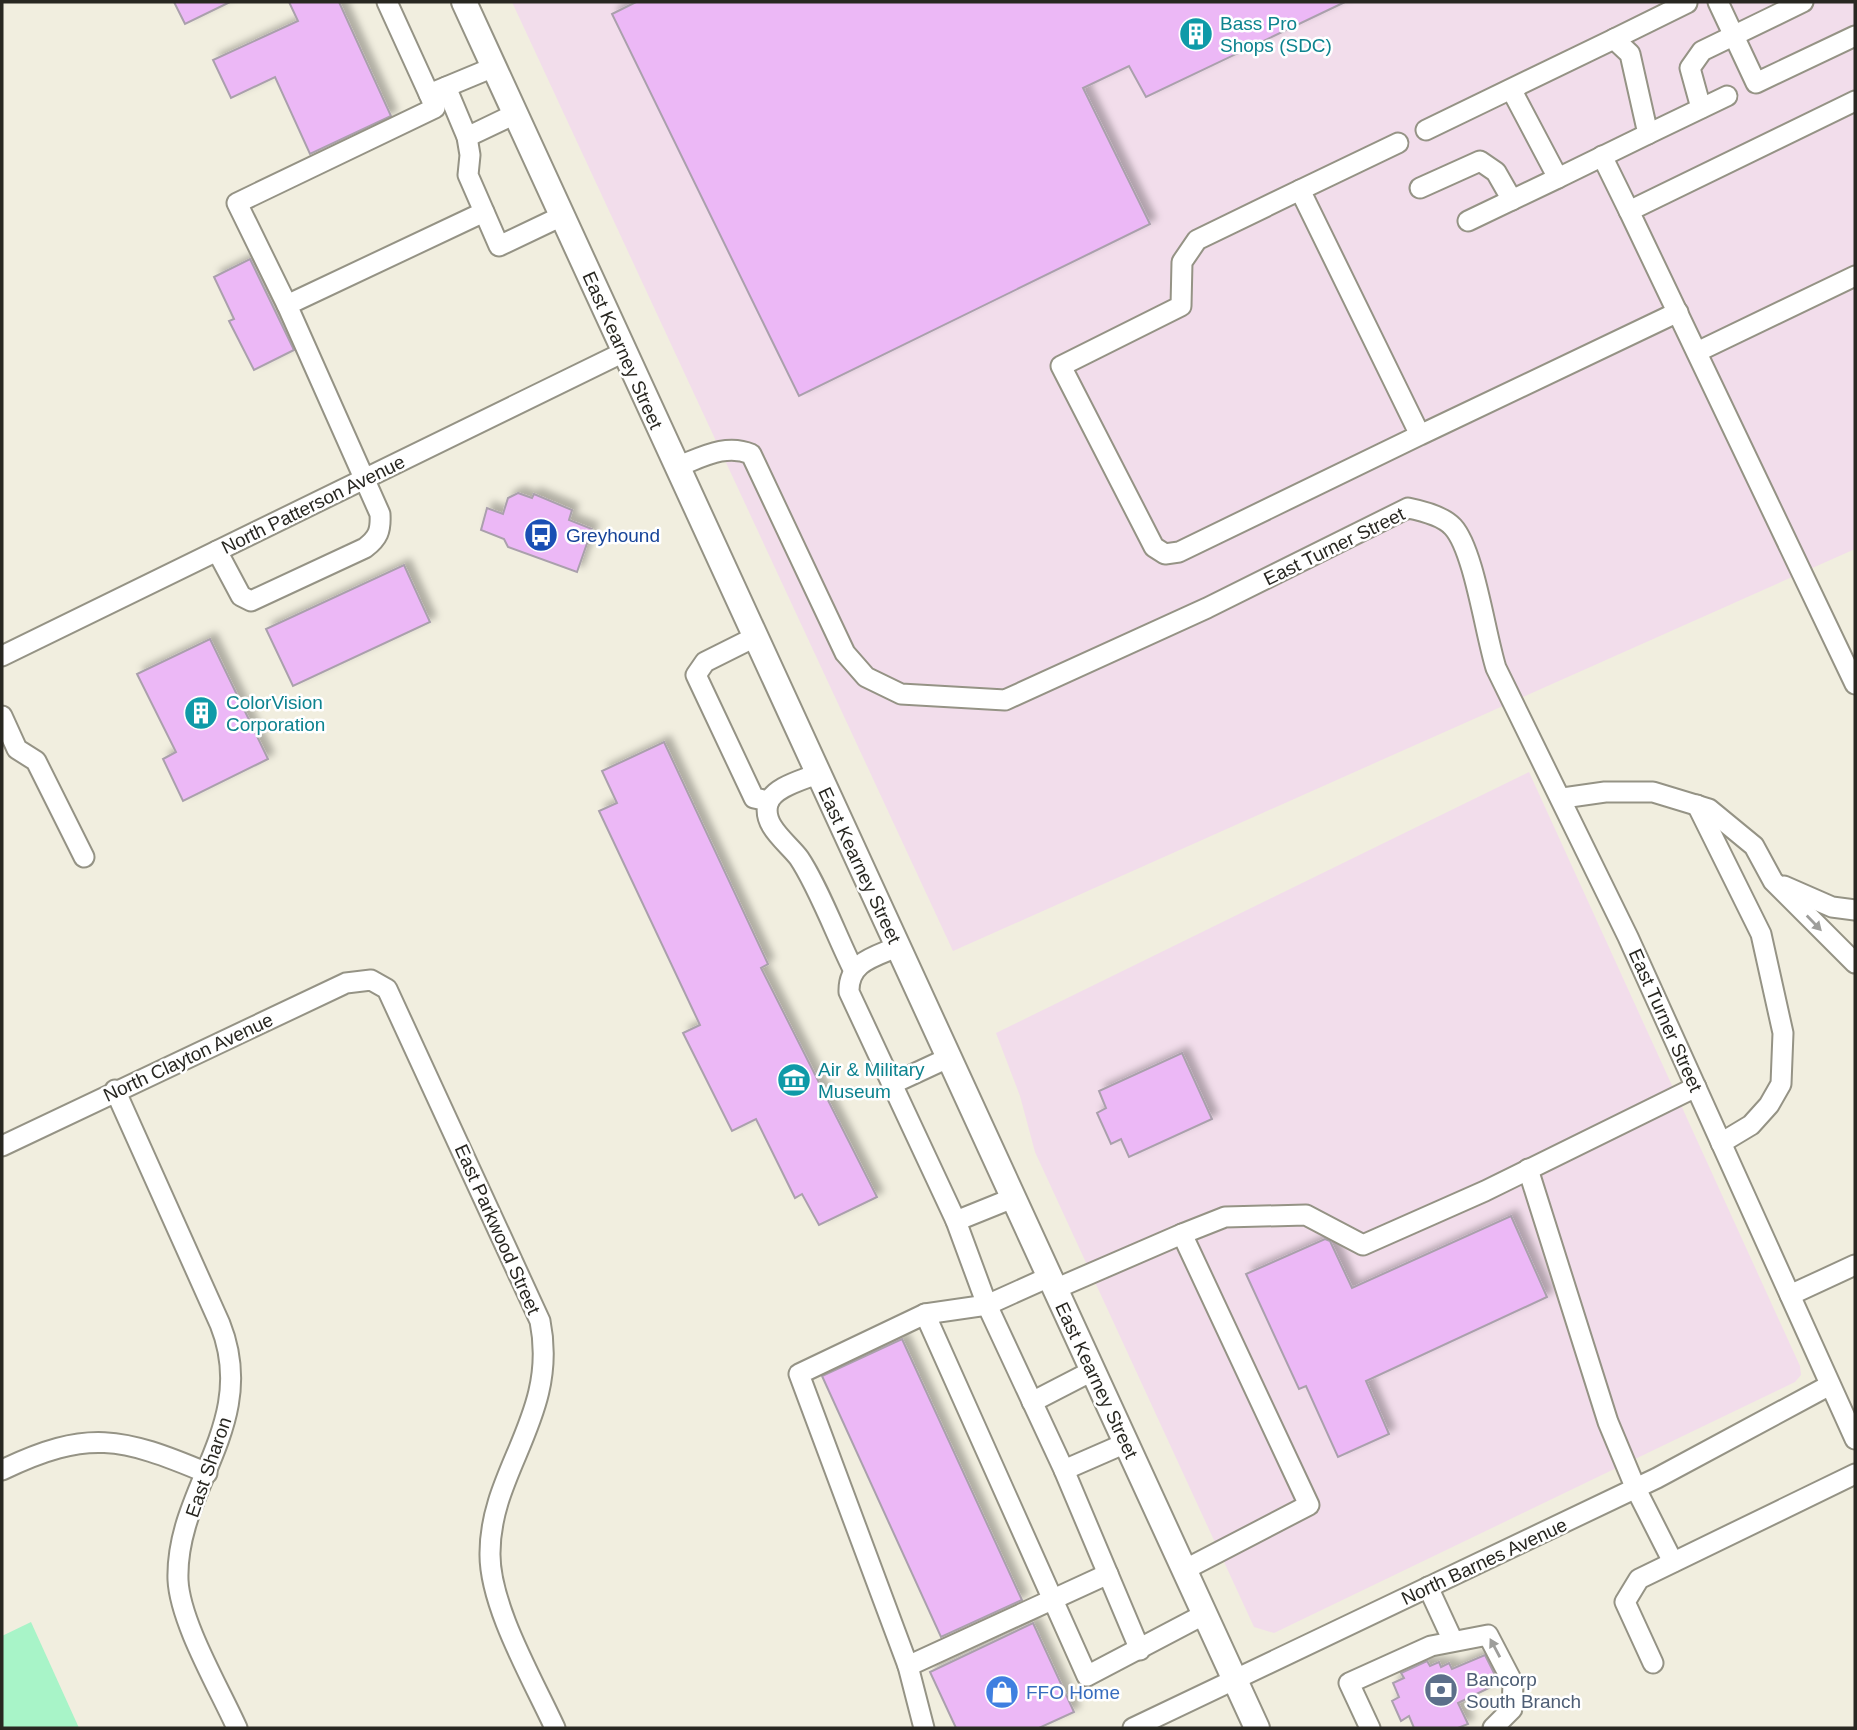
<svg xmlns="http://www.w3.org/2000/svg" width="1857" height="1730" viewBox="0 0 1857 1730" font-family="Arial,sans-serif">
<defs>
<filter id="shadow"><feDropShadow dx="6" dy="-6" stdDeviation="3.5" flood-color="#0004"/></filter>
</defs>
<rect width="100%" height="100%" fill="#f1eedf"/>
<!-- industrial -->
<g fill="#f2ddeb">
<polygon points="512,2 1855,2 1855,549 953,951"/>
<polygon points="1529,772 1800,1366 1801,1375 1795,1382 1274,1633 1254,1627 1035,1152 1020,1096 996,1033"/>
</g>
<!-- green -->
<polygon fill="#a8f4c8" points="31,1622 79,1728 2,1728 2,1636"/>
<!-- building -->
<g fill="#ecb8f6" stroke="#aaa0ac" stroke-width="2" filter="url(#shadow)">
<polygon points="174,2 230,2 185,24"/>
<polygon points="289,2 339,2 391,116 310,154 275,77 231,98 213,60 298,21"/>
<polygon points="636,2 1345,2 1146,97 1129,66 1083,88 1150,224 799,396 612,14"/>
<polygon points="250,259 294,350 254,370 229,321 234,319 214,277"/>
<polygon points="518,493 532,498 534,494 572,510 569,520 592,529 577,572 508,547 504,539 481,530 487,508 503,514 508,498"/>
<polygon points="404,565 430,622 293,686 266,629"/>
<polygon points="210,639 268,759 183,801 163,759 176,752 137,674"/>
<polygon points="664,742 768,964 761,968 877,1197 819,1225 802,1194 795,1198 756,1119 732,1131 683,1033 700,1025 599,811 617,803 602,771"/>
<polygon points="1182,1053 1212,1119 1129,1157 1121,1139 1111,1144 1097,1113 1106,1108 1099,1091"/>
<polygon points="1511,1216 1547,1297 1366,1381 1389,1434 1338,1457 1306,1386 1299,1389 1246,1274 1325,1239 1330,1241 1352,1288"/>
<polygon points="902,1339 1022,1600 941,1637 822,1376"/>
<polygon points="1033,1623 1074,1712 1039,1728 956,1728 930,1672"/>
<polygon points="1485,1655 1499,1683 1458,1703 1468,1724 1458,1728 1414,1728 1409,1716 1401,1721 1392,1701 1399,1697 1393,1683 1404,1678 1401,1673 1427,1661 1430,1666 1439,1662 1441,1667 1449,1663 1452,1669"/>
</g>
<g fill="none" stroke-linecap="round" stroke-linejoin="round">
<!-- minor casing -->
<g stroke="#959385" stroke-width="23">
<g id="minor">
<polyline points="387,2 429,94 494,67"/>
<polyline points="1718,2 1756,83 1855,36"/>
<polyline points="1614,39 1687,3"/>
<polyline points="446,87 467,137 470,155 468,175 499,246 562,216"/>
<polyline points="1855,101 1629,211 1855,684"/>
<polyline points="1701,108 1690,68 1702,51 1803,2"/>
<polyline points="1426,130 1614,39 1630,54 1648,134 1558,178 1511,89"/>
<polyline points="1648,134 1727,96"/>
<polyline points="467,137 515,114"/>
<polyline points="1602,156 1629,211"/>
<polyline points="1420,188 1480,161 1496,172 1512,200"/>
<polyline points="1300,190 1398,143"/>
<polyline points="1468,221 1558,178"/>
<polyline points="287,305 237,203 435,108 429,94"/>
<polyline points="1697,352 1855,276"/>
<polyline points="1420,435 1179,552 1165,554 1154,547 1061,366 1181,306 1182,262 1197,240 1300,190 1420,435 1678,312"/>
<path d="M676 467C701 458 725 443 751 454L845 653 866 677 901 694 1005 700 1207 608 1408 508C1423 511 1443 516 1453 527 1474 550 1485 633 1496 668L1628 937 1855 1439"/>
<path d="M217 551 241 596 251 601 365 548C378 538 381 531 380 514L287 305 484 212"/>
<polyline points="755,637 705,662 696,675 754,798 769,801"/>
<polyline points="2,656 624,352"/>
<polyline points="2,716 17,749 36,761 84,857"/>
<path d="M817 774C803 780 773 787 768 804 762 826 788 843 799 858 818 886 837 937 853 969"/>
<polyline points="1563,798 1605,792 1653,792 1709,809 1754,846 1773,881 1855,963"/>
<polyline points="1697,805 1761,934 1783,1033 1781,1084 1769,1105 1751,1125 1721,1143"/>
<polyline points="1784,886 1832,907 1855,910"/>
<path d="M897 947C874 957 848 962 849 992L956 1221 987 1305 1064 1470 1140 1650"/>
<polyline points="892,1084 948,1058"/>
<path d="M115 1090 220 1324C260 1424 175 1488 178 1580 180 1622 219 1688 237 1728"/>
<path d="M2 1146 346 983 371 980 387 989 540 1321C559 1415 490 1470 490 1553 489 1605 533 1680 555 1728"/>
<polyline points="1528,1169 1608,1422 1636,1489 1673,1562"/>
<polyline points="956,1221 1013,1198"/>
<polyline points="1182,1234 1225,1217 1306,1215 1363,1245 1485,1191 1696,1087"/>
<polyline points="1049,1277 987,1305 925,1314 1087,1676 1205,1614"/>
<polyline points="1055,1289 1182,1234 1309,1505 1184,1570"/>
<polyline points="1790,1295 1855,1265"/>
<polyline points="1032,1402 1092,1371"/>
<path d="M2 1470C88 1429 121 1437 207 1473"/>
<polyline points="1064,1470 1126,1443"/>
<polyline points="1428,1587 1453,1641"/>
<polyline points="1653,1663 1625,1602 1639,1579 1855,1474"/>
<polyline points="908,1666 799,1374 925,1314"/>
<polyline points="924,1728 908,1666 1108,1574"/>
<polyline points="1133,1728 1657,1478 1830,1385"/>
<polyline points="1370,1728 1349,1683 1431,1646 1488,1635 1513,1683 1512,1709 1493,1728"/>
</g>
</g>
<!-- major casing -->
<g stroke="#959385" stroke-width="28">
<polyline id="major" points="464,2 1257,1728"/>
</g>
<!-- minor -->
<use href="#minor" stroke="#fff" stroke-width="19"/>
<!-- major -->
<use href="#major" stroke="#fff" stroke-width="24"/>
</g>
<!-- one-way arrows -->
<defs><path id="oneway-solid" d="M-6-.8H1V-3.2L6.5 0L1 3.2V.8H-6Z" transform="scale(1.75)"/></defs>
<g fill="#9e9e9b">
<use href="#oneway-solid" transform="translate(1814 923) rotate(46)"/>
<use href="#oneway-solid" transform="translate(1495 1648) rotate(-118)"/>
</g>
<!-- icons -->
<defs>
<g id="building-disc" transform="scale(1.75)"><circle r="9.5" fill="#0f9aa8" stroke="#fff"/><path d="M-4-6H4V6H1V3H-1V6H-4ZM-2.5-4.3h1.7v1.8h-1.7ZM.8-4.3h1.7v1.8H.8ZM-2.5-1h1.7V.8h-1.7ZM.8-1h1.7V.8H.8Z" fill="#fff"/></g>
<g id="bus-disc" transform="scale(1.75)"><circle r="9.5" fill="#1a4fb4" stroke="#fff"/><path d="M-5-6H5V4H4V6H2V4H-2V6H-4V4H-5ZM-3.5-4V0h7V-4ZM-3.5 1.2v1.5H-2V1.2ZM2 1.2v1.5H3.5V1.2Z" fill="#fff"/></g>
<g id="museum-disc" transform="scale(1.75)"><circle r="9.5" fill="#0f9aa8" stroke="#fff"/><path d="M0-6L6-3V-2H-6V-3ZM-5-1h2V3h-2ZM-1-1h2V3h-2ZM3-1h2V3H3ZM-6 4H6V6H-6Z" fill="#fff"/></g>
<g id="bank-disc" transform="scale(1.75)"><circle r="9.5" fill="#5c6f8a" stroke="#fff"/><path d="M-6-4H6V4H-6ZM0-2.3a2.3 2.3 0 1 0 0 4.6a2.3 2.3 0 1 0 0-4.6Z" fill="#fff"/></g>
<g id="shop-disc" transform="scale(1.75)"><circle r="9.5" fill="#3f7fe0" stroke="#fff"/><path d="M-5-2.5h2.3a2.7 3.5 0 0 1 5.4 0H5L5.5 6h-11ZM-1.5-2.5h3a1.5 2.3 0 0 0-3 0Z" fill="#fff"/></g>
</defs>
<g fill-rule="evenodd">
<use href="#building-disc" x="1196" y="34"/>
<use href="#bus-disc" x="541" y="535"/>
<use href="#building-disc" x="201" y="713"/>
<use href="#museum-disc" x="794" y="1080"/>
<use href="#bank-disc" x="1441" y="1690"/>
<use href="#shop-disc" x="1002" y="1692"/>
</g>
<g text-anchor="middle" stroke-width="5" stroke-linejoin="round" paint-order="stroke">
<!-- culture labels -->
<g font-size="19" fill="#0d838f" stroke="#fff" text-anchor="start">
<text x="1220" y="30">Bass Pro<tspan x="1220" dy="22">Shops (SDC)</tspan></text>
<text x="226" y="709">ColorVision<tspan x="226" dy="22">Corporation</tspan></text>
<text x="818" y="1076">Air &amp; Military<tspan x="818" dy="22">Museum</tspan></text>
</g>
<!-- street labels -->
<g font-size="19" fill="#282721" stroke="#fff">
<text transform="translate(623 350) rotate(66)" y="7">East Kearney Street</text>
<text transform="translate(313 504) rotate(-26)" y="7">North Patterson Avenue</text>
<text transform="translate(1334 546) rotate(-26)" y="7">East Turner Street</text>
<text transform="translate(860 865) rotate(65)" y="7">East Kearney Street</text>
<text transform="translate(1666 1020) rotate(66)" y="7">East Turner Street</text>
<text transform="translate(188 1057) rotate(-25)" y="7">North Clayton Avenue</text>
<text transform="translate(498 1229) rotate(66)" y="7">East Parkwood Street</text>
<text transform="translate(1097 1380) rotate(65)" y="7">East Kearney Street</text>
<text transform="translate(208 1467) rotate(-71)" y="7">East Sharon</text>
<text transform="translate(1484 1561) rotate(-25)" y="7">North Barnes Avenue</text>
</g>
<!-- transit labels -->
<g font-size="19" fill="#164399" stroke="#fff" text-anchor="start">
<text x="566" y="542">Greyhound</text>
</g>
<!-- service labels -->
<g font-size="19" fill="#4e5e75" stroke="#fff" text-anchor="start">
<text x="1466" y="1686">Bancorp<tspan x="1466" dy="22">South Branch</tspan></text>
</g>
<!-- shop labels -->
<g font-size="19" fill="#366cbe" stroke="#fff" text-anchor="start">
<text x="1026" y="1699">FFO Home</text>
</g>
</g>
<!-- border -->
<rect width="1857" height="1730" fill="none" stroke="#282721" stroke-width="7"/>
</svg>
